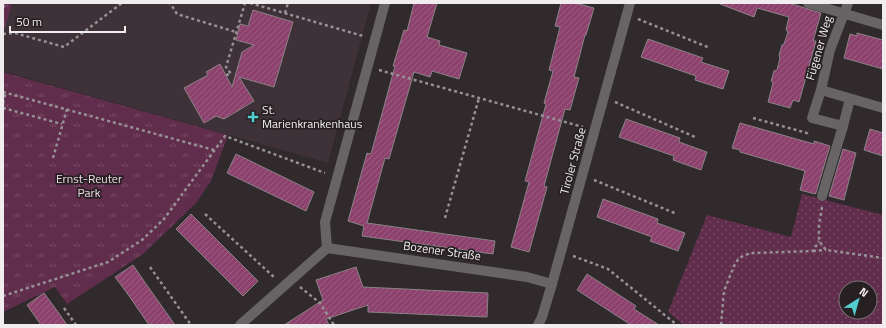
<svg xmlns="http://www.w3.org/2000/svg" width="886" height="328" viewBox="0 0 886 328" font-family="'Titillium Web',sans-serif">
<defs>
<pattern id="grass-dots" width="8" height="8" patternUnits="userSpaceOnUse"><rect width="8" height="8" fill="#612d4c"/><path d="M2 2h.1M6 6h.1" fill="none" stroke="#784c66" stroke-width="1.8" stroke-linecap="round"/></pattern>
<pattern id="park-tufts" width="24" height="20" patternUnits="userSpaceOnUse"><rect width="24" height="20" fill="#612d4c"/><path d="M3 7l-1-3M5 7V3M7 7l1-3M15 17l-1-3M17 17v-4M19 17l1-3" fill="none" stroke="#784c66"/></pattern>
<pattern id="building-hatch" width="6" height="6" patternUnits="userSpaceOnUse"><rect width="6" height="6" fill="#8d426e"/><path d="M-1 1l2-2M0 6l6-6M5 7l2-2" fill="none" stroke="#9e5e83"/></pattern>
</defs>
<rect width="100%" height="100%" fill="#302a2d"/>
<!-- built -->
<polygon fill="#3e3138" points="3,3 371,3 328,163 3,71"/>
<!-- grass -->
<path fill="url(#grass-dots)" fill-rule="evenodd" d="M802 194 883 215V325H684L668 312 707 215 791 237ZM846 288H870V312H846Z"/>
<!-- park -->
<g fill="url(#park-tufts)">
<polygon points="3,3 12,3 5,28 3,28"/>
<polygon points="3,72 228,135 211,181 196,203 143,254 67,304 55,287 3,312"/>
</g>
<!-- building -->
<g fill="url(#building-hatch)" stroke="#8a8286">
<polygon points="414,3 437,3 427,37 440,41 439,45 467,53 459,79 432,71 430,77 414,72 389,159 385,158 367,223 495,241 493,254 362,236 364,226 348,221 367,153 371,154 395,66 393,66 404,30 407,31"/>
<polygon points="561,3 575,3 594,8 586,35 585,35 574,77 579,78 570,110 565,109 544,186 547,187 529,252 511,247 529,182 525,181 546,104 544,103 553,71 549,70 560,27 555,26"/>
<polygon points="720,3 789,3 821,13 813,41 816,41 799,102 793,100 790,108 768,102 773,83 771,81 774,71 777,70 780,58 779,55 782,45 784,44 788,32 786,30 789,17 757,8 754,17 720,4"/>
<polygon points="253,10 293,22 274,87 239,77 254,101 224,119 216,116 204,123 184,88 208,75 206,72 220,64 232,87 242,52 254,45 236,40 240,24 248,26"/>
<polygon points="857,33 883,40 883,69 844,58 850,34 857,36"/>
<polygon points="648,39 703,58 701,62 729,71 723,89 695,80 696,76 641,57"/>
<polygon points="626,119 680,138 679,142 707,152 701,170 673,160 674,156 619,137"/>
<polygon points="740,123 814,144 814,141 830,146 816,193 815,194 800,190 805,171 740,152 740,150 732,148"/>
<polygon points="870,129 883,133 883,156 864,150"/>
<polygon points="843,149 856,153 844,200 829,196"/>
<polygon points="236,154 314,192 306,211 227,173"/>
<polygon points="603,199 658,219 657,223 685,233 678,251 650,241 652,237 597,217"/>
<polygon points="191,214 258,281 243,296 176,229"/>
<polygon points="133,265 144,281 175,325 149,325 127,293 115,277"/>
<polygon points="356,267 363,287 488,293 487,317 368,312 368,305 326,319 329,325 284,325 323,300 316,280"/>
<polygon points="587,274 636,306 634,309 659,325 631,325 577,290"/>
<polygon points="44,293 58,312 67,325 41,325 27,305"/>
</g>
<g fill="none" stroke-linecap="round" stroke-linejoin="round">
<!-- path -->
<g stroke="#969194" stroke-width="2.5" stroke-dasharray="3 3" stroke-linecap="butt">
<polyline points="168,3 170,3 177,14 236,32"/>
<polyline points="250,3 363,36"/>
<polyline points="3,8 5,3"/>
<polyline points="285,13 288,3"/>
<polyline points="638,19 710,48"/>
<polyline points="3,34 15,33 64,47 122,3"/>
<polyline points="379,70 583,127"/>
<polyline points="226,75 231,74 226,67 245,3"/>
<polyline points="3,92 214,150"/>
<polyline points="615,102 695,137"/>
<polyline points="3,103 6,92"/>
<polyline points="3,108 62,124"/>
<polyline points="753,118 807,133 808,129"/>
<polyline points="53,158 67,109"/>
<polyline points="594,180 677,214"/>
<polyline points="822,207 819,225 819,241 826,250 883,258"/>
<polyline points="205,214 275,278"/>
<polyline points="445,218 479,98"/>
<polyline points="813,251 826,250"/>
<polyline points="573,256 608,269 677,325"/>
<polyline points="150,267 191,325"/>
<polyline points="300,287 320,303 334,325"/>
<polyline points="3,296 108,262 142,240 164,219 225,136 325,173"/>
<polyline points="64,308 76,325"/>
<polyline points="721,325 724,291 734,266 739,258 748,254 753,253 813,251 819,241"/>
</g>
<!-- street -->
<g stroke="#676465" stroke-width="10">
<polyline points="808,3 883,25"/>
<polyline points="848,3 830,50 821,90 883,108"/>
<polyline points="821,90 812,118 843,126 850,99"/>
<polyline points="822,196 843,126"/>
<polyline points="327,248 325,222 385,3"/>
<polyline points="327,248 527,277 552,284"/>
<polyline points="240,325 327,248"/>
<polyline points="538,325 542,317 552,284 630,3"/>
</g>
</g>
<!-- markers -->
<path fill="#52cdcd" stroke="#262023" stroke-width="1.5" d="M251 111h4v4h4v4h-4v4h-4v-4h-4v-4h4z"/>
<g text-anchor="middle" stroke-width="3.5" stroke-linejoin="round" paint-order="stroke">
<!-- street labels -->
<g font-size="12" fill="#f1edef" stroke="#262023">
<text transform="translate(819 48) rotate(-74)" y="4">Fügener Weg</text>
<text transform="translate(573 161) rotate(-75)" y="4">Tiroler Straße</text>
<text transform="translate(442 251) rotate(8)" y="4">Bozener Straße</text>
</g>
<!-- poi labels -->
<g font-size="12" fill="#f1edef" stroke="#262023" text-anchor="start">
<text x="262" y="114">St.<tspan x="262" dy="14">Marienkrankenhaus</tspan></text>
</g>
<!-- park labels -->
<g font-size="12" fill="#f1dae6" stroke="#262023">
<text x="89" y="183">Ernst-Reuter<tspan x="89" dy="14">Park</tspan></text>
</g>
</g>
<!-- border -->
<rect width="886" height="328" fill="none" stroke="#f1edef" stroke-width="8"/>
<!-- north arrow -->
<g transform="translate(858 300) rotate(37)"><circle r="19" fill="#262023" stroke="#777275"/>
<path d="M0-3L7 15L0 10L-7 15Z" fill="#52cdcd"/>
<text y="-6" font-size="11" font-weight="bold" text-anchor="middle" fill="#f1edef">N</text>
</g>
<!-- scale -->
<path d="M10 26v6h115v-6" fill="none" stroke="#f1edef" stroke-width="2"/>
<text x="16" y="26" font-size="12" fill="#f1edef" stroke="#262023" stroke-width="3" paint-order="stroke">50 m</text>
</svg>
